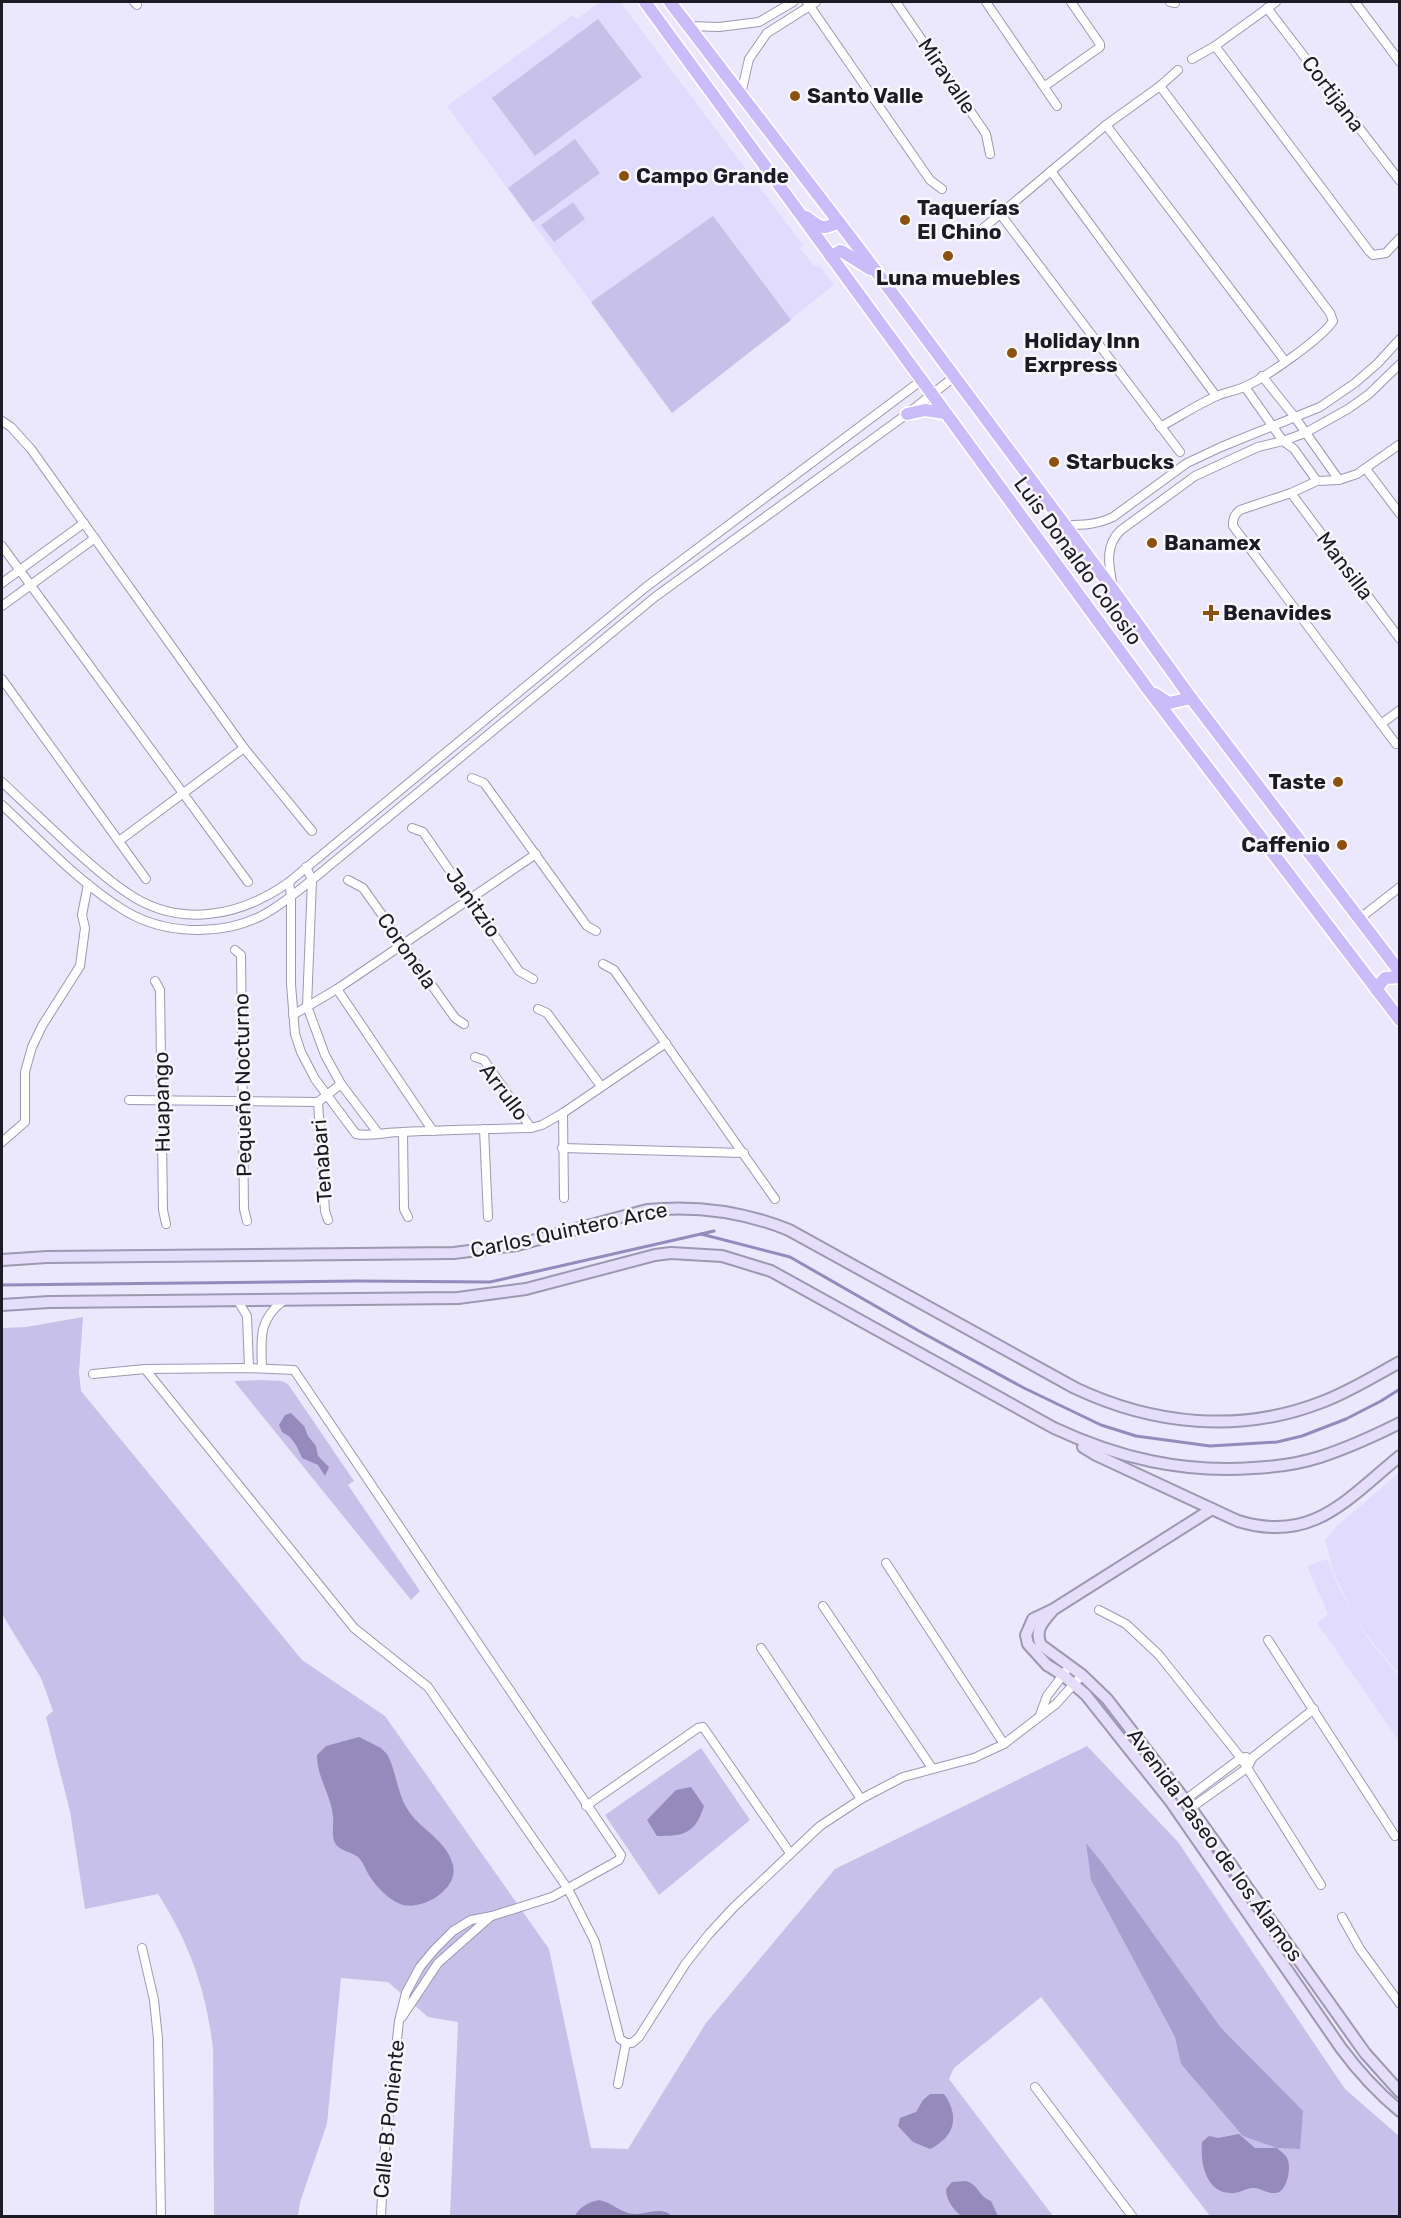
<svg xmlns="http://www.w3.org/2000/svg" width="1401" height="2218" viewBox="0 0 1401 2218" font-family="Rubik,sans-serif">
<rect width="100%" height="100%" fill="#ebe8fe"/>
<!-- built -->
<g fill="#e1dbff">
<polygon points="600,2 620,2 803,245 800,248 814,266 819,265 834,285 672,413 447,106 573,15 577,19"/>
<polygon points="1399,1473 1399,1674 1369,1638 1352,1611 1333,1571 1325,1540 1337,1526"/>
<polygon points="1327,1559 1340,1590 1368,1639 1399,1676 1399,1741 1317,1623 1328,1614 1307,1566"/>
</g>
<!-- green -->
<g fill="#c7c0e9">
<polygon points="598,19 642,77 535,156 492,98"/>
<polygon points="575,139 600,173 533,222 508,188"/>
<polygon points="573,202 585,219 554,242 541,225"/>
<polygon points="713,216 791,320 672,413 591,302"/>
<path d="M83 1317 79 1372 81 1391 302 1660 385 1716 549 1949 591 2148 628 2149 706 2023 835 1869 1087 1746 1178 1842 1345 2089 1399 2136V2216H1210L1041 1997 954 2068 949 2079 1053 2216H450L458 2022 428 2017 388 1982 341 1978 327 2124 300 2202 298 2216H214L213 2049C207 1992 189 1942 158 1894L85 1909 70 1811 46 1717 53 1711 41 1678 2 1614V1328L26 1327Z"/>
<polygon points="260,1380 282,1381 288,1384 354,1481 348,1485 420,1591 411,1600 234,1381"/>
<polygon points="701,1748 750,1820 659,1895 605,1815"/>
</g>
<!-- forest -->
<polygon fill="#a89fd1" points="1086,1843 1103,1864 1221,2028 1303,2111 1300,2149 1277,2148 1243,2136 1181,2064 1175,2037 1091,1880"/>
<!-- water -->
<g fill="#948bbc">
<polygon points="291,1413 304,1426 308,1436 316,1446 318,1456 329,1467 325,1476 318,1465 302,1458 296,1445 290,1437 282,1432 279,1425 285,1415"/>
<path d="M359 1737 381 1748 387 1754C397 1772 397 1796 410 1813 423 1831 447 1841 453 1865 459 1890 421 1912 400 1904 388 1899 377 1887 370 1877 366 1870 363 1862 358 1857 350 1851 341 1852 335 1843 331 1835 334 1825 333 1816 331 1795 317 1778 317 1755L326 1746Z"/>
<path d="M691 1787 704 1806C695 1834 684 1836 657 1836L647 1820 676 1790Z"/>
<path d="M930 2094H944C960 2116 955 2137 930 2149L913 2142 898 2126 900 2118 916 2112 923 2100Z"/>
<path d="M1239 2134 1255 2148H1277C1280 2151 1285 2154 1287 2158 1292 2167 1287 2193 1275 2193 1267 2194 1260 2187 1252 2188 1244 2189 1238 2194 1230 2193 1205 2192 1200 2161 1202 2142L1209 2136 1218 2138Z"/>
<path d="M966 2181C978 2184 978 2196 991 2201L998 2216H961C953 2209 946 2200 946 2189L952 2182Z"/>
<path d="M599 2200C612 2202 621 2214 635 2214 648 2214 661 2206 672 2216H575C579 2207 589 2202 599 2200Z"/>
</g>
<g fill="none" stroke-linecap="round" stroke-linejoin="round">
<!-- stream -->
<g stroke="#948bbc" stroke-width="3">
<polyline points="701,1234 790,1257 919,1331 1024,1388 1101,1425 1136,1436 1210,1446 1277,1442 1302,1436 1346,1419 1381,1401 1400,1389"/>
<polyline points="2,1285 357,1281 490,1282 714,1231"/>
</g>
<!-- street casing -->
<g stroke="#9c98b2" stroke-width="10">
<g id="street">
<polyline points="134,2 137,5"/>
<polyline points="807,2 930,180 942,189"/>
<polyline points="896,2 986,134 990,154"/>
<polyline points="986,2 1057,106"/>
<polyline points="1170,2 1175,3"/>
<polyline points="1276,2 1215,46 1369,251 1373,255 1386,253 1400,238"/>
<polyline points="1355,2 1400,62"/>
<polyline points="1267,8 1400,181"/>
<polyline points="688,26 719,27 759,22 793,2"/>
<polyline points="1192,59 1215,46"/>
<polyline points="1045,86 1100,47 1100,44 1071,2"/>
<path d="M1160 86 1330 313 1333 321C1321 339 1265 378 1244 387 1235 391 1226 392 1217 396 1198 404 1179 417 1160 427"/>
<polyline points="741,94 749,59 767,33 816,2"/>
<polyline points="1106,125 1285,361"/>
<polyline points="1051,171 1216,396"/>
<polyline points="1001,215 1180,452"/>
<polyline points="981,230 1106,125 1160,86 1178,70"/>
<polyline points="1262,376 1294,416 1339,480"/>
<polyline points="1245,387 1283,441 1294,449 1317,481"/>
<polyline points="2,421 11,427 31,449 244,748 312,831"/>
<polyline points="1366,469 1400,514"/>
<polyline points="1291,493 1400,639"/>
<path d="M1064 525C1083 525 1096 525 1113 517L1187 463 1221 447 1320 407 1355 383 1378 363 1400 339"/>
<polyline points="2,546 248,882"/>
<polyline points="2,583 84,523"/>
<path d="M1113 587C1109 566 1104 546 1121 530L1195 476 1258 447 1283 441 1305 433 1348 409 1369 394 1400 364"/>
<polyline points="2,606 95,538"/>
<polyline points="2,679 146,879"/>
<polyline points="1381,724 1400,710"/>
<path d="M1396 744 1233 526C1233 518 1234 515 1240 510L1291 493 1317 481 1339 480 1357 474 1400 444"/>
<polyline points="472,778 484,783 587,926 596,931"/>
<path d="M2 782C24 803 47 824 69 845 87 861 105 878 126 892 178 929 240 917 289 882L646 587 922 380"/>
<path d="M2 805C39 839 82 886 127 912 165 934 219 936 259 917 278 908 295 893 312 880L655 597 907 414 954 377"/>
<polyline points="412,828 423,832 519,971 533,979"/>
<polyline points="119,841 244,748"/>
<polyline points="306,867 312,880 307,1006 325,1055 341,1084 378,1133"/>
<polyline points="348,880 363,888 455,1018 464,1024"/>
<path d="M289 882 291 896V984L295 1034 301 1052 315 1079 356 1134C371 1137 386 1132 402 1132 445 1130 488 1129 531 1128L542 1125 563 1113 666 1043"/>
<polyline points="1359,919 1400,887"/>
<polyline points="235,950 241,955 244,1209 247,1221"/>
<polyline points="603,964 614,970 775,1199"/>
<polyline points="155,981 160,990 163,1210 166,1224"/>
<polyline points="337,989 433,1131"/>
<polyline points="538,1009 547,1013 601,1086"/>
<polyline points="293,1015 337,989 536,854"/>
<polyline points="475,1057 484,1060 531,1128"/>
<polyline points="129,1100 318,1102 341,1084"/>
<polyline points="318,1102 325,1211 328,1220"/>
<polyline points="563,1113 564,1198"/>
<polyline points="484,1129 488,1217"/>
<polyline points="403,1132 404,1209 408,1217"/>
<polyline points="2,1142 25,1122 25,1072 32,1047 42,1026 80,966 85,928 82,915 88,884"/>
<polyline points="562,1148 744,1153"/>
<polyline points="238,1301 247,1316 249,1368"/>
<path d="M262 1368C261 1338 258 1320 284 1300"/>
<polyline points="145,1369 354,1628 428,1687 568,1889 595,1942 620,2039 626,2043"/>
<polyline points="93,1374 145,1369 249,1368 294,1370 621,1855 619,1860 552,1897 492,1916 471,1920 453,1931 434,1950 420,1967 406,1993 399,2021 384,2157 381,2216"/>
<polyline points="886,1563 1004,1744"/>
<polyline points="823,1606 932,1768"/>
<polyline points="1099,1610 1126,1624 1159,1655 1241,1758 1321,1885"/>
<polyline points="1268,1640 1395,1836"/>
<polyline points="761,1648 861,1799"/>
<polyline points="1040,1715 1047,1696 1066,1671"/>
<polyline points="1185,1800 1241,1758 1246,1757"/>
<polyline points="586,1806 698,1728 703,1727 790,1853"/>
<polyline points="1191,1808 1247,1768 1253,1757 1314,1709"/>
<polyline points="1342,1917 1360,1949 1400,2004"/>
<polyline points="142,1948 154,2000 158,2039 161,2216"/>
<polyline points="402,2017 438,1963 490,1917"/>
<polyline points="626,2043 632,2043 639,2037 686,1963 709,1934 733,1908 820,1826 861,1799 903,1777 974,1758 1004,1744 1056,1704 1082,1675"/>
<polyline points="618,2084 626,2043"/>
<polyline points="1035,2087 1132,2216"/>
</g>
</g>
<!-- secondary casing -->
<g stroke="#9c98b2" stroke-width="14">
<g id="secondary">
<path d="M2 1260 47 1257 454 1253 517 1245 647 1210C697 1205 742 1211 789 1230L1075 1388C1153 1425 1240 1434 1322 1402 1349 1392 1374 1376 1400 1362"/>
<path d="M2 1305 49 1302 458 1298 526 1289 655 1255 671 1253 722 1256 771 1271 1054 1428C1118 1458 1182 1473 1253 1468 1276 1467 1298 1464 1320 1457 1348 1448 1374 1436 1400 1423"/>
<path d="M1083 1447 1096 1455 1238 1521C1313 1544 1347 1499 1400 1456"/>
<path d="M1212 1509 1054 1609 1033 1619 1026 1635 1028 1644 1047 1665 1063 1675 1086 1695 1171 1802 1341 2048C1358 2071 1377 2092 1400 2111"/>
<path d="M1052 1611C1043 1622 1034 1630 1041 1645L1082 1675 1107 1699 1185 1800 1365 2053 1400 2092"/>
</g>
</g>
<!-- primary casing -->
<g stroke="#fff" stroke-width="15">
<g id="primary">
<polyline points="645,2 1147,688 1400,1020"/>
<polyline points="670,2 864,255 1114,591 1191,698 1400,972"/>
<path d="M806 217C820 227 822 231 838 222"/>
<polyline points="831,257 840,251 843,252 870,269"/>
<polyline points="907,414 925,410 945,413"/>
<polyline points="1155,694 1169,703 1191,698"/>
<polyline points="1376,989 1385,978 1400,977"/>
</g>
</g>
<!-- street -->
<use href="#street" stroke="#fff" stroke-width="8"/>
<!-- secondary -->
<use href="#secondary" stroke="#e4defb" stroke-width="10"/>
<!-- primary -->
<use href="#primary" stroke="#cabcf8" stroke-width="12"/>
</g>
<!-- markers -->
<g fill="#8c500f" stroke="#f8f7fd" stroke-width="2">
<circle cx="795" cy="96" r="6"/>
<circle cx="624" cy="176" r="6"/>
<circle cx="905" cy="220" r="6"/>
<circle cx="948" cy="256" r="6"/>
<circle cx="1012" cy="353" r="6"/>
<circle cx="1054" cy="462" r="6"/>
<circle cx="1152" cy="543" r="6"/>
<path d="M1208 604h6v6h6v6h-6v6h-6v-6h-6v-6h6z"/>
<circle cx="1338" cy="782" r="6"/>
<circle cx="1342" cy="845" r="6"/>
</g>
<g text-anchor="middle" stroke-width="5" stroke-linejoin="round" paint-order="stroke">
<!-- street labels -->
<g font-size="21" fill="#1c1a24" stroke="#f8f7fd">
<text transform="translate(947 76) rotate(56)" y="7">Miravalle</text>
<text transform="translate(1333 94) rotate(53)" y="7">Cortijana</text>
<text transform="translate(1078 561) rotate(54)" y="7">Luis Donaldo Colosio</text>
<text transform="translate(1345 566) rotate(53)" y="7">Mansilla</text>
<text transform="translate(473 903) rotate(55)" y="7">Janitzio</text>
<text transform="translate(407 951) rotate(55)" y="7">Coronela</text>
<text transform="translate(243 1085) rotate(-91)" y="7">Pequeño Nocturno</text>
<text transform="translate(504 1092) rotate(53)" y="7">Arrullo</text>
<text transform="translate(162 1102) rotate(-91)" y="7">Huapango</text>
<text transform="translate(322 1161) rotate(-94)" y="7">Tenabari</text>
<text transform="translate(569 1230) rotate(-12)" y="7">Carlos Quintero Arce</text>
<text transform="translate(1215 1845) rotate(54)" y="7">Avenida Paseo de los Álamos</text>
<text transform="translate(389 2119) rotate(-84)" y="7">Calle B Poniente</text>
</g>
<!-- poi labels -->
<g font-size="21" font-weight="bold" fill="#1c1a24" stroke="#f8f7fd" text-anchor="start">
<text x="807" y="103">Santo Valle</text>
<text x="636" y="183">Campo Grande</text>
<text x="917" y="215">Taquerías<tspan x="917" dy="24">El Chino</tspan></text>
<text x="948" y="285" text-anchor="middle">Luna muebles</text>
<text x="1024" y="348">Holiday Inn<tspan x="1024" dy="24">Exrpress</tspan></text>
<text x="1066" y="469">Starbucks</text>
<text x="1164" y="550">Banamex</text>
<text x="1223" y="620">Benavides</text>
<text x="1326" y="789" text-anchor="end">Taste</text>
<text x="1330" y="852" text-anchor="end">Caffenio</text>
</g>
</g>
<!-- border -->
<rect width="1401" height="2218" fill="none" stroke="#1c1a24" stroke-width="6"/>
</svg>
